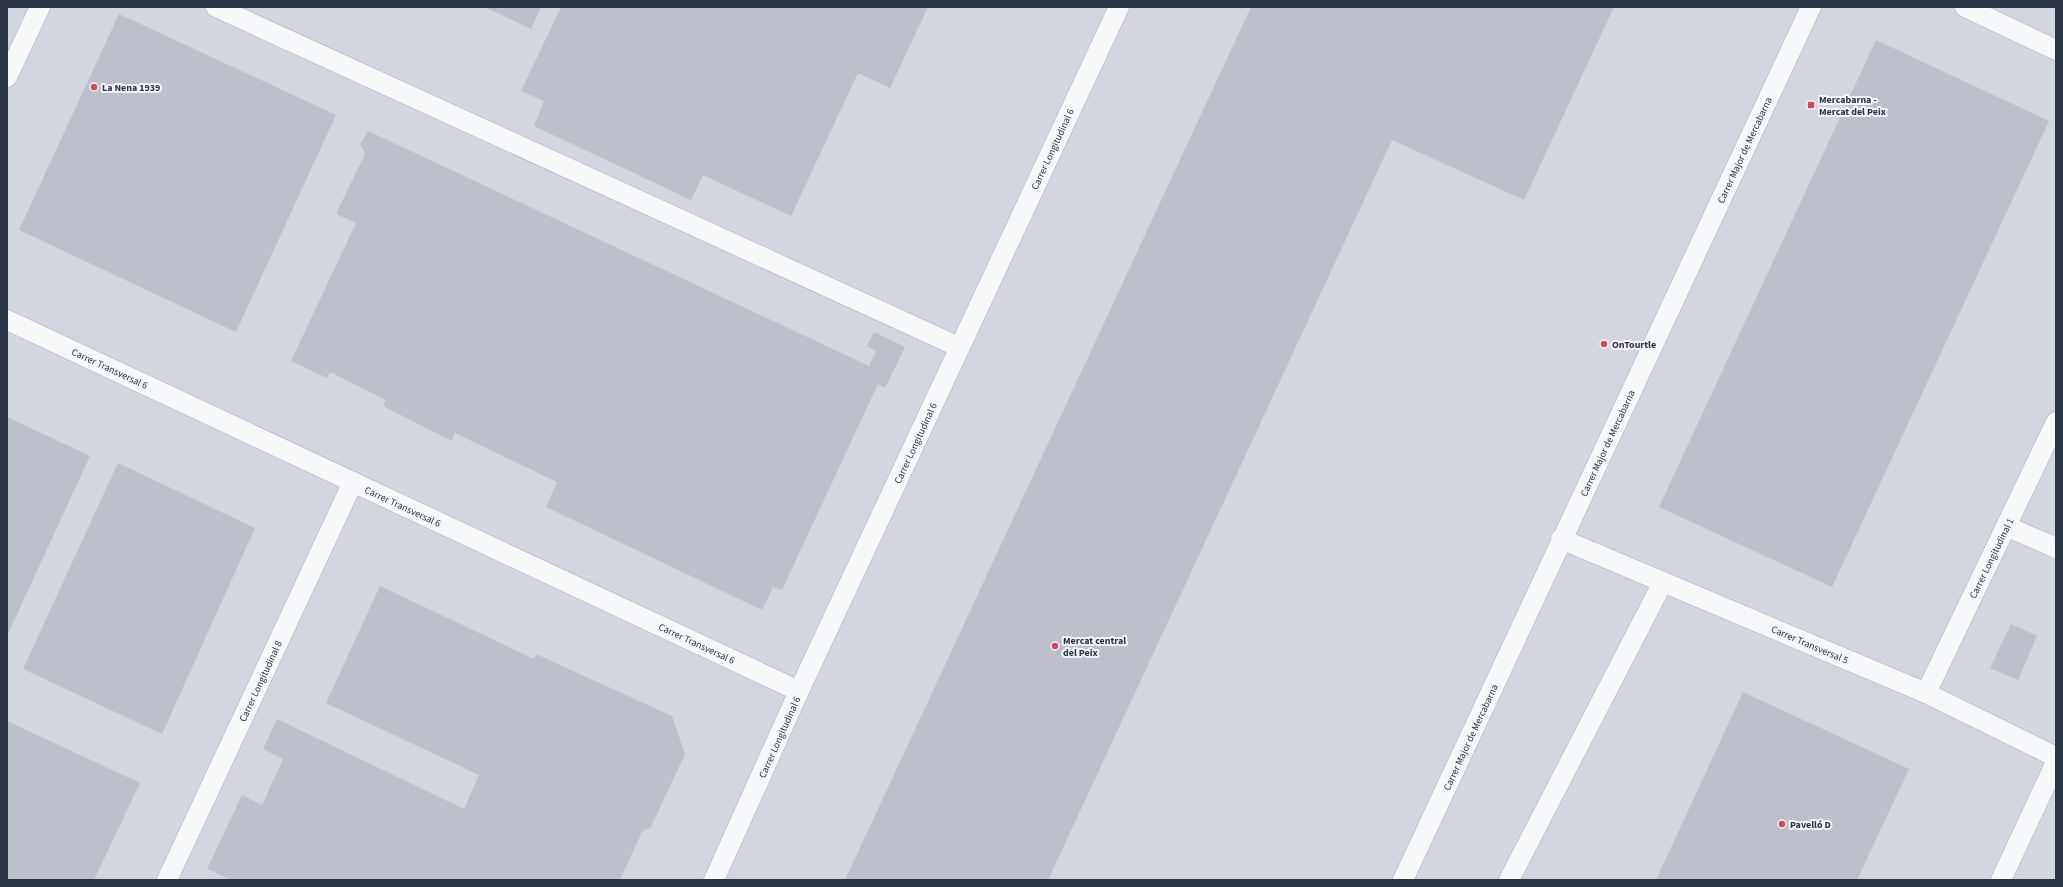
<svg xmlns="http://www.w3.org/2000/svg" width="2063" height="887" viewBox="0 0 2063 887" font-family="'Source Sans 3',sans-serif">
<rect width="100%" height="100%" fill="#e4e7ec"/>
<!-- built -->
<rect fill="#d2d6de" x="7" y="7" width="2049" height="873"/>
<!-- building -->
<g fill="#bbc0ca">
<polygon points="485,7 541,7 531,29"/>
<polygon points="561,7 928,7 890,88 858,73 791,216 703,175 691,200 534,126 544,101 521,91"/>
<polygon points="1251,7 1614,7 1524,200 1392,140 1048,880 845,880"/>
<polygon points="119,14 336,115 236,332 19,230"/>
<polygon points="1876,40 2049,121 1832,587 1659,507"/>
<polygon points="368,131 869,366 876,351 867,346 874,332 905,347 885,388 878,384 782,590 773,587 762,610 546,507 557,482 455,433 452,441 383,406 386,400 330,372 327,378 291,361 356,223 336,214 365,154 360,144"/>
<polygon points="7,417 90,456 7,636"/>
<polygon points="118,463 255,528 162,734 23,669"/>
<polygon points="380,586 534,659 536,654 672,716 685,754 651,827 642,832 620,880 231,880 207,869 242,795 262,805 283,759 263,749 277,719 464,809 479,775 326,703"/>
<polygon points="2011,624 2037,636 2018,680 1990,668"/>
<polygon points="1743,692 1909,769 1857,880 1656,880"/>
<polygon points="7,721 140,783 94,880 7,880"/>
</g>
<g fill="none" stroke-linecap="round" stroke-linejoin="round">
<!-- service casing -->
<g stroke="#a9aeb7" stroke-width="21">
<g id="service">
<polyline points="216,7 959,347"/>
<polyline points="1965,7 2056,50"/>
<polyline points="7,77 40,7"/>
<polyline points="7,320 799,691"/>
<polyline points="2006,526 2056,548"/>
<polyline points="1561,539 1926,693 2056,757"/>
<polyline points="1926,693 2056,422"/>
<polyline points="167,880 353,482"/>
<polyline points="714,880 799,691 1119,7"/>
<polyline points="1403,880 1811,7"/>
<polyline points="1509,880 1663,582"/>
<polyline points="2001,880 2056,762"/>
</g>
</g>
<!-- service -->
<use href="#service" stroke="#f7f8fa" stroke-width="20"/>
</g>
<!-- markers -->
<g fill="#d1495b" stroke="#f4f6f9" stroke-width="1.5">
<circle cx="94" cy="87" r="4"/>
<rect x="1807" y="101" width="8" height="8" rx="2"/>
<circle cx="1604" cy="344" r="4"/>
<circle cx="1055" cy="646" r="4"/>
<circle cx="1782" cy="824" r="4"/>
</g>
<g text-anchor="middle" stroke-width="4" stroke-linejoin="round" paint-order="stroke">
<!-- poi labels -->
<g font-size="10" font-weight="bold" fill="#2b3445" stroke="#f4f6f9" text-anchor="start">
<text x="102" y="91">La Nena 1939</text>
<text x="1819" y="103">Mercabarna -<tspan x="1819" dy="12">Mercat del Peix</tspan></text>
<text x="1612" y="348">OnTourtle</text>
<text x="1063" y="644">Mercat central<tspan x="1063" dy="12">del Peix</tspan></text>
<text x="1790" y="828">Pavelló D</text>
</g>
<!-- street labels -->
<g font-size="10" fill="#2b3445" stroke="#f4f6f9">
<text transform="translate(1052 149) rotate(-65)" y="4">Carrer Longitudinal 6</text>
<text transform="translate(1744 150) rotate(-65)" y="4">Carrer Major de Mercabarna</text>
<text transform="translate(110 368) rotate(25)" y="4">Carrer Transversal 6</text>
<text transform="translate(915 443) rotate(-65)" y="4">Carrer Longitudinal 6</text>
<text transform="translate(1607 443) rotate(-65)" y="4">Carrer Major de Mercabarna</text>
<text transform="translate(403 506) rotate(25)" y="4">Carrer Transversal 6</text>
<text transform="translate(1991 558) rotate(-64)" y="4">Carrer Longitudinal 1</text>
<text transform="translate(697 643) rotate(25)" y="4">Carrer Transversal 6</text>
<text transform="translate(1810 644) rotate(23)" y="4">Carrer Transversal 5</text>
<text transform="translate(260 681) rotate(-65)" y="4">Carrer Longitudinal 8</text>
<text transform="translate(779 737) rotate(-66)" y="4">Carrer Longitudinal 6</text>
<text transform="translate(1470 737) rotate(-65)" y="4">Carrer Major de Mercabarna</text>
</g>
</g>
<!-- border -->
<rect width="2063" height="887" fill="none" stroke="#2b3445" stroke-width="16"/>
</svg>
